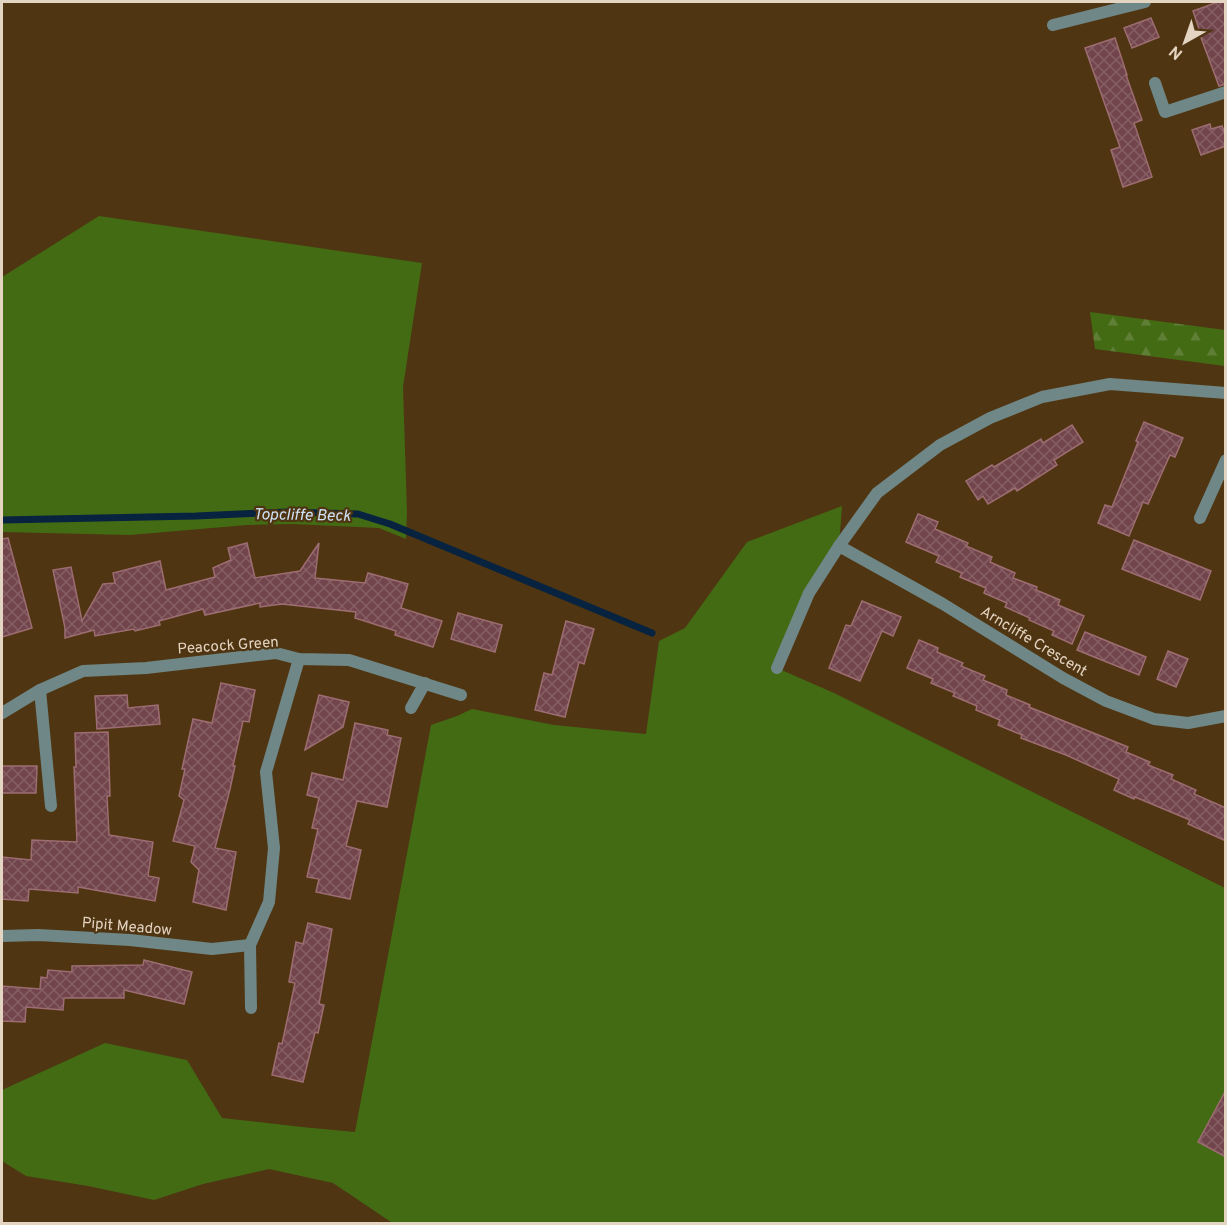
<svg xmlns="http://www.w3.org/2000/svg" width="1227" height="1225" viewBox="0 0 1227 1225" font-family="Overpass,sans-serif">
<defs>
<pattern id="forest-firs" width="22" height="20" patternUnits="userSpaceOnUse" patternTransform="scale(1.5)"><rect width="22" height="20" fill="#436b14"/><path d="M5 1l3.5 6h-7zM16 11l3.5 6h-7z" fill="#5e7f35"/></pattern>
<pattern id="building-cross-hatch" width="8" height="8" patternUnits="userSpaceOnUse" patternTransform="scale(1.5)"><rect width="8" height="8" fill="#71454b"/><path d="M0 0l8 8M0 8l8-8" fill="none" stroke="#855f63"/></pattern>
</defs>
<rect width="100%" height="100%" fill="#4f3512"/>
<!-- green -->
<g fill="#436b14">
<polygon points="99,216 422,263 403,387 407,512 406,539 379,528 292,524 247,525 130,535 2,532 2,277"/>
<polygon points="842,506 839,546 777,668 834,693 1225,888 1225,1223 397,1223 391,1222 333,1183 269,1169 203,1184 154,1200 88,1186 26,1176 2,1161 2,1090 105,1043 187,1060 222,1118 302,1127 355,1132 431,725 457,716 472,709 554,725 646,734 659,641 685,628 747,542"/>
</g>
<!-- forest -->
<polygon fill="url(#forest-firs)" points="1090,312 1225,330 1225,366 1095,349"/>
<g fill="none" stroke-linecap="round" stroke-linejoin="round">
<!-- stream -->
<polyline stroke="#08233f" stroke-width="7" points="2,520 196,516 287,512 358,514 390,524 652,633"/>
</g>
<!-- building -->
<g fill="url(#building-cross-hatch)" stroke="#9d6d72" stroke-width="1.5">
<polygon points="1218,2 1226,2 1226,84 1219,86 1200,35 1201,35 1193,11"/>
<polygon points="1151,18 1159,37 1132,48 1124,28"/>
<polygon points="1115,38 1127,75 1126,75 1142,120 1134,123 1152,177 1123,187 1111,150 1120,147 1085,48"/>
<polygon points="1210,124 1211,129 1222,126 1226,136 1226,146 1201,155 1192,130"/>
<polygon points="1144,422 1183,438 1175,457 1170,455 1148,504 1143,502 1129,536 1098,523 1105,505 1112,507 1138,442 1136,441"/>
<polygon points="1072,425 1083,442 1054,460 1057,465 1017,491 1015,488 988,504 983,496 978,500 966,481 992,465 994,467 1041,439 1043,443"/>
<polygon points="918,514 938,522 935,529 968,543 966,546 992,557 990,562 1015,573 1013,578 1037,587 1036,590 1060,600 1058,605 1084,616 1072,644 1052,635 1054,631 1029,620 1030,618 1005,607 1007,603 984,593 986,588 960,577 962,573 936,562 939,556 906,542"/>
<polygon points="8,538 32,628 2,637 2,539"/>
<polygon points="1134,540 1211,571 1200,600 1122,569"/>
<polygon points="247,543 255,578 300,571 319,543 315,578 365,583 368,573 408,584 401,608 442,621 433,647 395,635 396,631 355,618 356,612 282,604 260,607 260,603 205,615 203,609 159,621 160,625 135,631 134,629 95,636 94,630 65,638 65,628 53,570 71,567 82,621 103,584 115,583 113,573 160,561 166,590 215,577 213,568 231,560 228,548"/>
<polygon points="862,601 901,617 893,636 882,631 860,681 829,668 846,625 851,626"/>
<polygon points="458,613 502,625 495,652 451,639"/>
<polygon points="566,621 594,629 584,664 579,662 565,717 535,710 544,673 552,675"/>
<polygon points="1085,632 1146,657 1139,675 1077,650"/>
<polygon points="919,640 938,648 937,652 963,663 961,666 985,676 983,680 1007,690 1006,695 1030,705 1029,707 1128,747 1126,752 1150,762 1148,765 1173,775 1171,779 1196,790 1194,794 1226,808 1226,841 1188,824 1190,820 1135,797 1134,799 1114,790 1119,779 1066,755 1021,738 1022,735 998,725 1000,720 976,710 977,706 953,696 955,693 931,683 933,679 907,668"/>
<polygon points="1168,651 1188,659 1176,687 1157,679"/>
<polygon points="221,683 255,690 249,722 243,721 233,766 235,766 230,789 215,848 236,852 226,910 193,902 199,870 191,862 195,846 173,841 184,800 179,796 185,769 182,769 193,719 212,723"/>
<polygon points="127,695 128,708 158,705 160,724 97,729 95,696"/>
<polygon points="319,695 349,702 343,727 305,750"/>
<polygon points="355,723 388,730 387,735 401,738 387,807 357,801 346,846 361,850 350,899 316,892 319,879 307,877 318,829 312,828 319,798 307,795 312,773 343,780"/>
<polygon points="108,732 110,796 107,796 109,835 153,842 148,876 159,878 155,901 78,887 78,893 29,889 28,901 2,899 2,857 31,860 32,840 77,842 74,767 76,767 75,733"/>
<polygon points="2,766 37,766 36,793 2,793"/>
<polygon points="308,923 332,929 319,1004 324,1005 318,1033 315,1032 303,1082 272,1075 279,1043 282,1044 295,983 289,982 296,942 303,944"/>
<polygon points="144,960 192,972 184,1004 124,990 124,998 64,998 63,1010 26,1007 25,1022 2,1021 2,986 40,989 41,977 47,978 48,970 72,972 72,966 143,965"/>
<polygon points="1226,1090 1226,1157 1198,1142"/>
</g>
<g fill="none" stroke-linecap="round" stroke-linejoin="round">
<!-- minor -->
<g stroke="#6f8786" stroke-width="12">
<polyline points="1053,25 1145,2"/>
<polyline points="1155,83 1165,112 1226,92"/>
<polyline points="1200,518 1226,460"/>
<polyline points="839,546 943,604 1063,678 1106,701 1154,719 1188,723 1226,716"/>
<polyline points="777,668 809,593 839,546 877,493 940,445 990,418 1042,397 1110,384 1226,393"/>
<polyline points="40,690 51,806"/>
<polyline points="411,708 425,683"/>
<polyline points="2,713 40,690 83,671 146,668 276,653 299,659 349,660 461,695"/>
<polyline points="2,936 38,935 130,940 212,949 250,945"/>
<polyline points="251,1008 250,945 269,902 274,848 266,772 299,659"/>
</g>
</g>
<g text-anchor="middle" stroke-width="4.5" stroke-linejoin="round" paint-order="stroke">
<!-- street labels -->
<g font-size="15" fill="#e4d4c2" stroke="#4f3512">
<text transform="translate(1034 641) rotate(31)" y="5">Arncliffe Crescent</text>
<text transform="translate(228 645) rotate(-4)" y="5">Peacock Green</text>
<text transform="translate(127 926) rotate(5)" y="5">Pipit Meadow</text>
</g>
<!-- water labels -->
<g font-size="16" font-style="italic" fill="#cfe2f8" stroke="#4f3512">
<text transform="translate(302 514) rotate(1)" y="6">Topcliffe Beck</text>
</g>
</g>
<!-- border -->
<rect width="1227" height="1225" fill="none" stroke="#e4d4c2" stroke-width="6"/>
<!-- north arrow -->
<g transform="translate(1185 42) rotate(220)" stroke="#4f3512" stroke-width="4.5" paint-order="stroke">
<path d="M0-4.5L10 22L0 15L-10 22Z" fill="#e4d4c2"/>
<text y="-9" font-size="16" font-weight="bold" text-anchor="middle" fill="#e4d4c2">N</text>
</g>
</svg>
